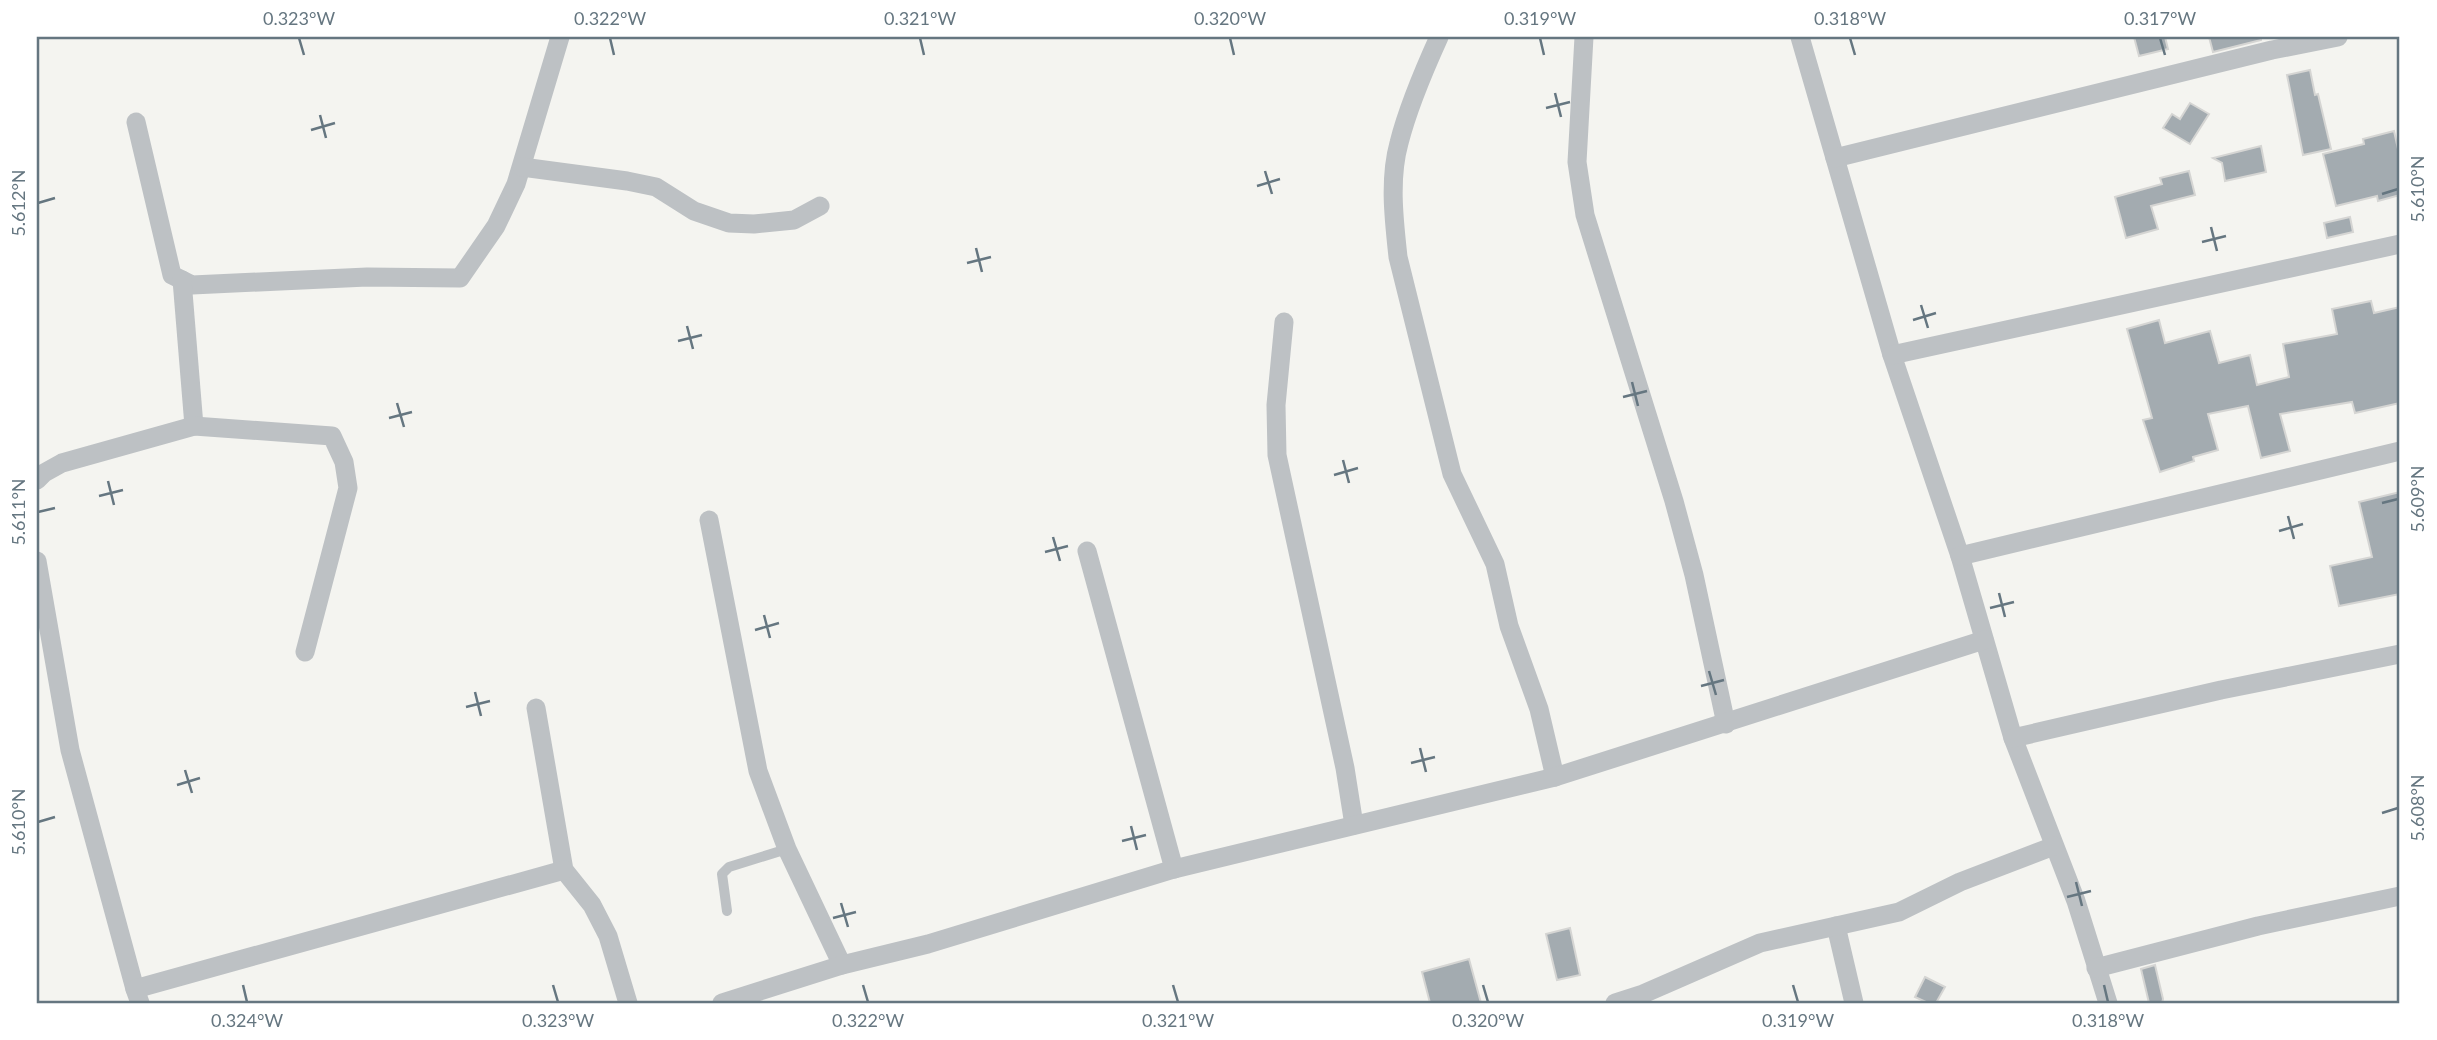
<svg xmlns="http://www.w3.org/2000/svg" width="2437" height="1040" viewBox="0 0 2437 1040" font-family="Lato,sans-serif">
<rect width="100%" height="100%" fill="#f4f4f0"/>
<!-- building -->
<g fill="#a3abb0" stroke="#d5d5d3" stroke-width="2">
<polygon points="2134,37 2165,37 2168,49 2139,56"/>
<polygon points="2209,37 2261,37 2261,40 2213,52"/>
<polygon points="2310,70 2315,95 2318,94 2331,149 2303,155 2287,75"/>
<polygon points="2190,103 2209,114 2190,144 2163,128 2172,114 2180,119"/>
<polygon points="2394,131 2400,158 2400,195 2378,201 2377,196 2336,206 2323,154 2364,144 2363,139"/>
<polygon points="2261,146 2266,172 2225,181 2222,163 2213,158"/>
<polygon points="2189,171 2195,195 2151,206 2158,229 2126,238 2115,197 2162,184 2160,178"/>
<polygon points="2350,217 2353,232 2327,238 2324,223"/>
<polygon points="2371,301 2374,313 2400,307 2400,403 2355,413 2352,402 2280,414 2290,451 2261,458 2248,406 2208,414 2218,450 2193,457 2194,461 2160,472 2143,420 2152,418 2127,329 2159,320 2165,343 2210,331 2219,363 2250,355 2257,385 2289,377 2283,344 2337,334 2332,309"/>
<polygon points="2400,492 2400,594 2339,606 2330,566 2372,557 2359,502"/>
<polygon points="1570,928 1580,975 1557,980 1546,934"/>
<polygon points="1469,959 1481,1003 1430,1003 1422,972"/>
<polygon points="2155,965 2163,999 2162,1003 2149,1003 2141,969"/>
<polygon points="1925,977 1945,987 1936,1003 1928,1003 1915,997"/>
</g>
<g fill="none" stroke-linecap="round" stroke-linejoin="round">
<!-- lane -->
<polyline stroke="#bdc1c4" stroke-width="10" points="727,911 722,874 729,867 787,849"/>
<!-- street -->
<g stroke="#bdc1c4" stroke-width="19">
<path d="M1439 37C1424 70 1408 107 1399 143 1389 179 1394 220 1398 257L1452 474 1495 564 1509 626 1539 709 1555 777"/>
<polyline points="1584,37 1577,162 1585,215 1674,501 1694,575 1726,724"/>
<polyline points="1800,37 1892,355 1960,556 2013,738 2076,901 2108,1003"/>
<polyline points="136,122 172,275 192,285 367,277 460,278 496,226 516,184 560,37"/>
<polyline points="1835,158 2272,50 2338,37"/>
<polyline points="522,167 627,181 656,187 694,211 729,223 754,224 794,220 820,206"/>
<polyline points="182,280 194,426"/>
<polyline points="1284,322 1276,405 1277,455 1345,768 1354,825"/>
<polyline points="1892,355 2400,244"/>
<polyline points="37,480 44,473 62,463 194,426 332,436 344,462 348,488 305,652"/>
<polyline points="709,520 758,771 787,849 842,965"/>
<polyline points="1087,551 1174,869"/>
<polyline points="1960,556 2400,451"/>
<polyline points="37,561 70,750 135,989"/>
<polyline points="536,708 564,870 592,905 608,936 628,1003"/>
<polyline points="2013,738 2221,690 2400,654"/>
<polyline points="1836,926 1854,1003"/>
<polyline points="2096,968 2258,926 2400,896"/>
<polyline points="140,1003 135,989 564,870"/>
<polyline points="722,1003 842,965 928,944 1174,869 1555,777 1984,640"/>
<polyline points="1615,1003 1643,994 1760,943 1899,912 1960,882 2054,846"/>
</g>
</g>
<!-- ticks -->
<path fill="none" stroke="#657680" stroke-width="2.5" d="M299 38 304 55M610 38 614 55M920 38 924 55M1230 38 1234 55M1540 38 1544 55M1850 38 1855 55M2160 38 2165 55M1555 93 1561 117M1546 108 1570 102M320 115 326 138M311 130 335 123M1265 171 1272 194M1257 186 1280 179M2382 194 2398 189M38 203 55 198M2211 227 2217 251M2202 242 2226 236M976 248 982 272M967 263 991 257M1921 305 1928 328M1913 320 1936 313M687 326 693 349M678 341 702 335M1632 382 1638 406M1623 397 1647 391M397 403 404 427M389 418 412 412M1343 460 1349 483M1334 475 1358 468M108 481 114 505M99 496 123 490M2382 503 2398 499M38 512 55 508M2288 516 2294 539M2279 531 2303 524M1053 537 1060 561M1045 552 1068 546M1999 593 2005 617M1990 608 2014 602M764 615 770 638M755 630 779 623M1709 671 1716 695M1701 686 1724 680M475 692 481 716M466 707 490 701M1420 748 1426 772M1411 763 1435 757M185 770 192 793M177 785 200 778M2382 813 2398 808M38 822 55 817M1131 826 1137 850M1122 841 1146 835M2076 882 2082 906M2067 897 2091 891M841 903 848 927M833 918 856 912M243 985 247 1002M553 985 558 1002M863 985 868 1002M1173 985 1178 1002M1483 985 1488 1002M1793 985 1798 1002M2104 985 2108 1002"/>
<!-- border -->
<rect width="2437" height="1040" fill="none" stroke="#ffffff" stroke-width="77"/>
<rect x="38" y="38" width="2360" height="964" fill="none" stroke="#657680" stroke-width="2.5"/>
<g font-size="18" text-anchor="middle" fill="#657680">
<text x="299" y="25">0.323°W</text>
<text x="610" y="25">0.322°W</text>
<text x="920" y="25">0.321°W</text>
<text x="1230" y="25">0.320°W</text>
<text x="1540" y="25">0.319°W</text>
<text x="1850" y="25">0.318°W</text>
<text x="2160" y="25">0.317°W</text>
<text transform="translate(2418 189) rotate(-90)" y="6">5.610°N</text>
<text transform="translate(19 203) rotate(-90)" y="6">5.612°N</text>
<text transform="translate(2418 499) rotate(-90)" y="6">5.609°N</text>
<text transform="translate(19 512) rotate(-90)" y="6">5.611°N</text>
<text transform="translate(2418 808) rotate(-90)" y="6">5.608°N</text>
<text transform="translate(19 822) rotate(-90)" y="6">5.610°N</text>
<text x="247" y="1027">0.324°W</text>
<text x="558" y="1027">0.323°W</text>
<text x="868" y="1027">0.322°W</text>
<text x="1178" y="1027">0.321°W</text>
<text x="1488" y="1027">0.320°W</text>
<text x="1798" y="1027">0.319°W</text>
<text x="2108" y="1027">0.318°W</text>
</g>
</svg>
